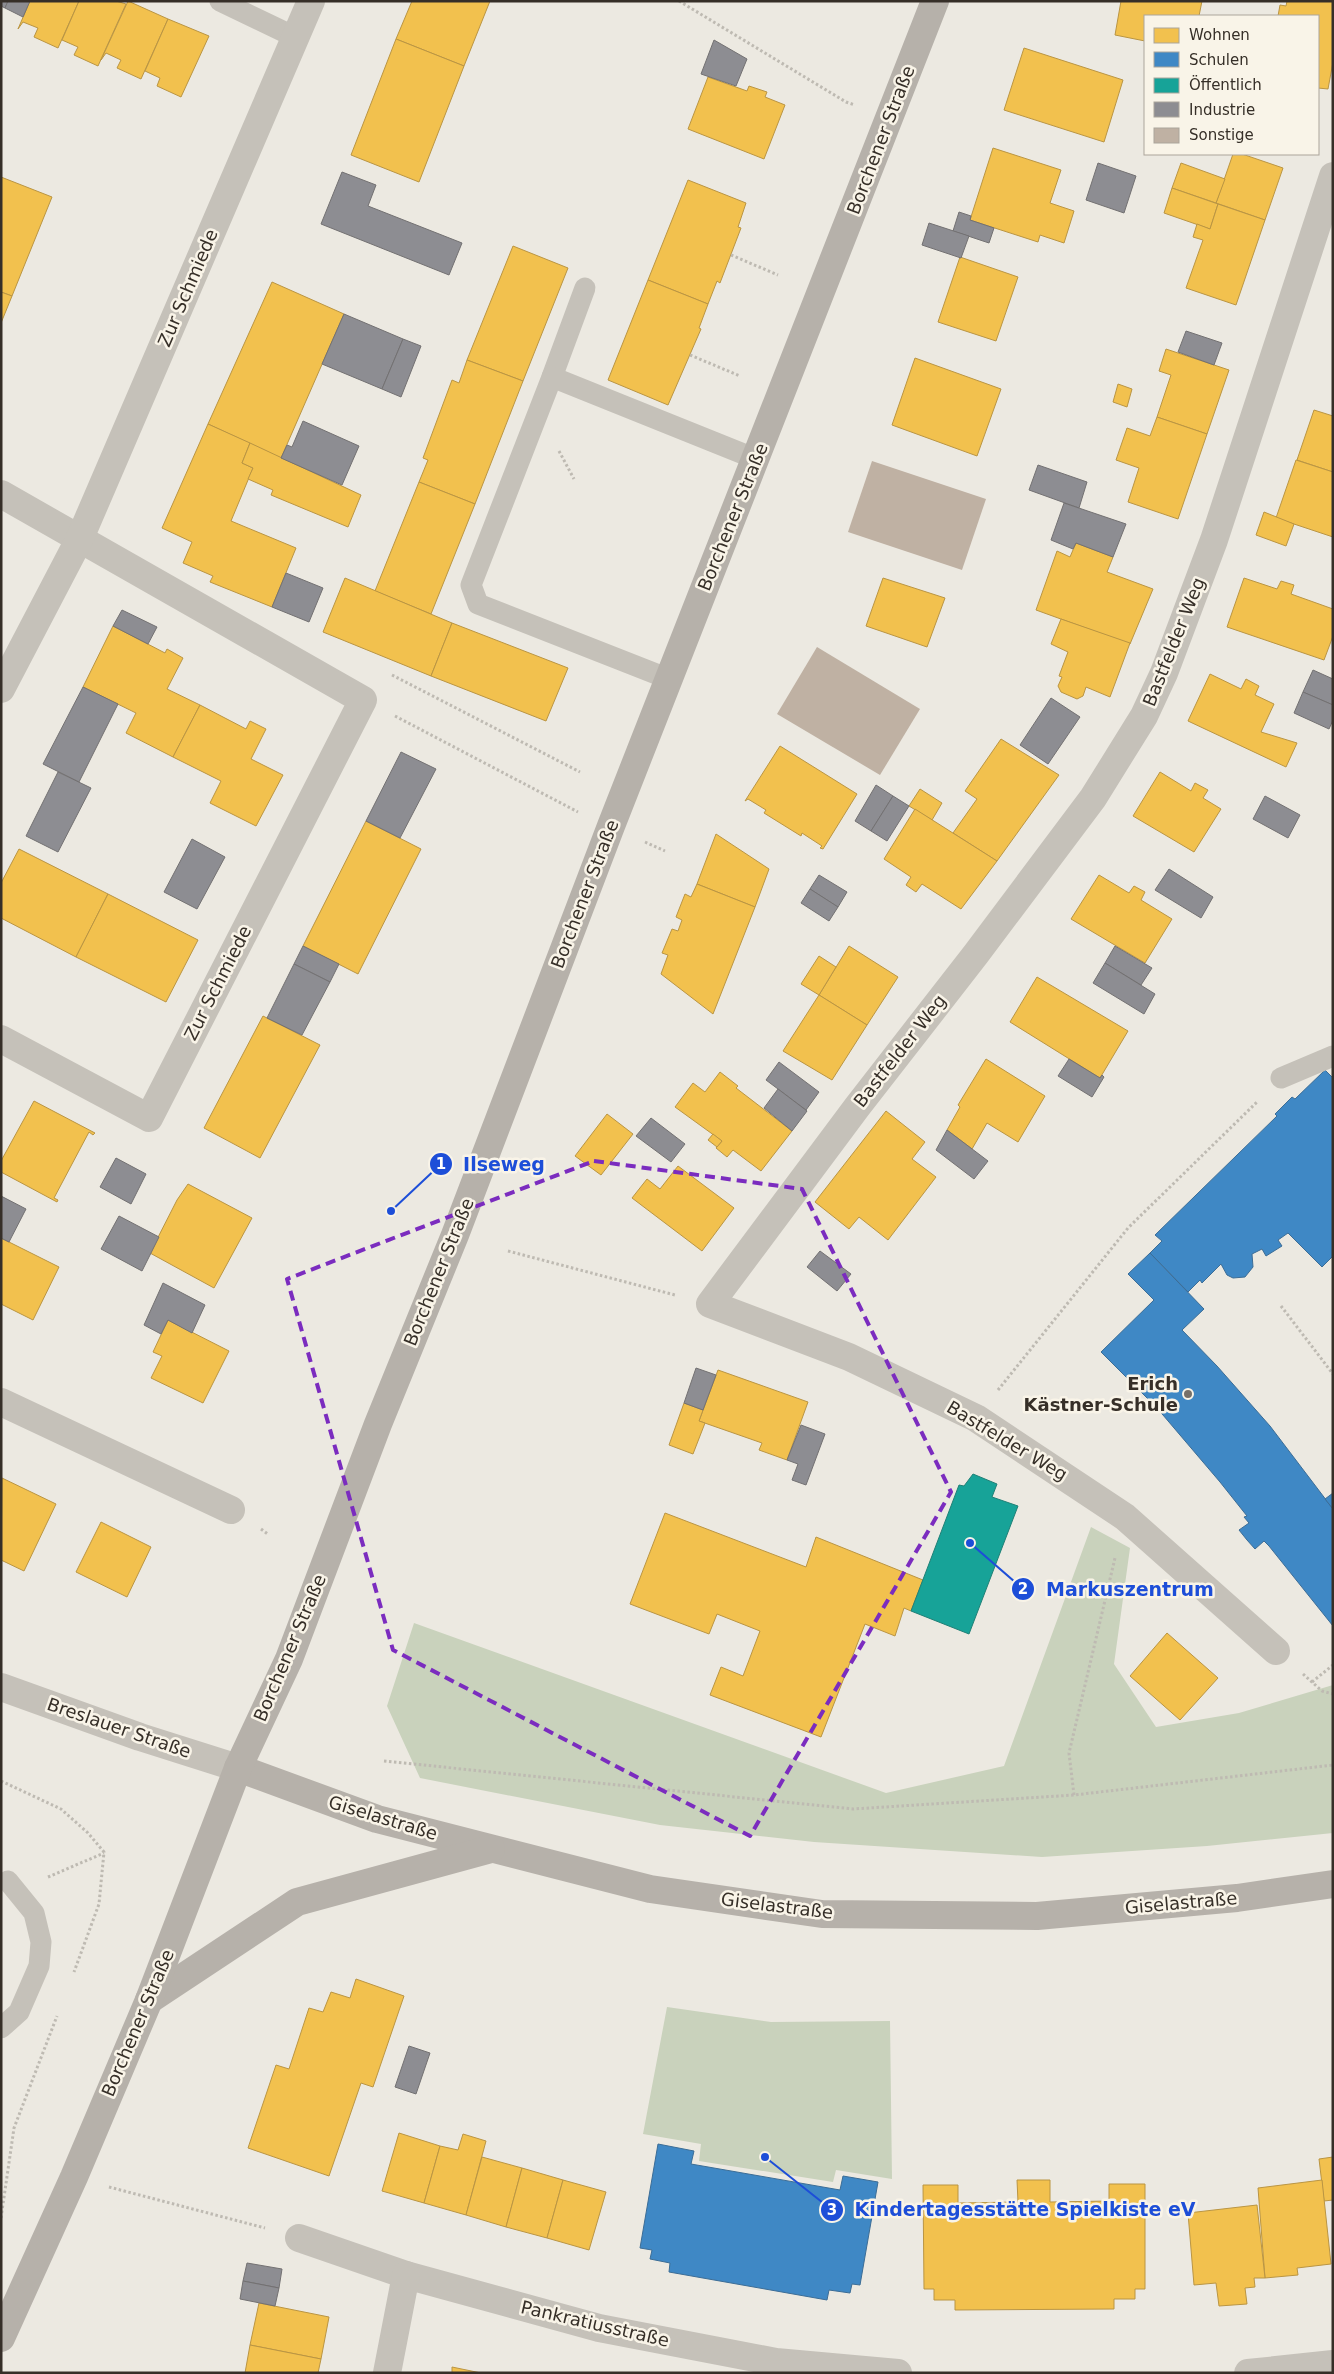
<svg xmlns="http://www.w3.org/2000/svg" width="1334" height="2374" viewBox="0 0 1334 2374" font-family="'DejaVu Sans',sans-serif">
<rect width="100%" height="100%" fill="#ece9e1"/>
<!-- green -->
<g fill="#c9d2bc">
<polygon points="1091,1527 1130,1548 1114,1664 1156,1727 1239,1713 1333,1685 1333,1833 1207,1846 1042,1857 814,1842 660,1825 420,1778 387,1706 414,1623 886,1793 1004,1766"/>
<polygon points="667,2007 771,2022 890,2021 892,2179 836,2170 833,2182 699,2161 701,2144 643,2134"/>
</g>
<!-- homes -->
<g fill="#f2c14e" stroke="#ba9543">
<polygon points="30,1 79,1 58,48 34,37 38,28 23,22 18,29"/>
<polygon points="79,1 116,1 126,4 98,66 74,55 78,47 62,40"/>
<polygon points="128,1 168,19 141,79 117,68 121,60 106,53 101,60"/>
<polygon points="412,1 490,1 464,66 396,39"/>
<polygon points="1121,1 1202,1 1199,16 1145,16 1145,41 1115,35"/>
<polygon points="1287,1 1333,1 1333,62 1328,89 1318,88 1318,16 1278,16 1280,5 1286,6"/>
<polygon points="168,19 209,36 181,97 157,86 160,78 145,71"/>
<polygon points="396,39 464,66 419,182 351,155"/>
<polygon points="1024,48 1123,80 1104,142 1004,110"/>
<polygon points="708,77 747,91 749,86 767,92 765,97 785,105 764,159 688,129"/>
<polygon points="993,148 1061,170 1050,203 1074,211 1064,243 1040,235 1038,242 970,220"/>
<polygon points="1233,154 1242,154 1283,168 1265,220 1216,203"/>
<polygon points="1181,163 1225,179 1216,203 1172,188"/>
<polygon points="1,177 52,197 12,296 1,292"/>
<polygon points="688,180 746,203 738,227 741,228 720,283 717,281 708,304 648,280"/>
<polygon points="1172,188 1218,204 1210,229 1164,213"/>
<polygon points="1218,204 1265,220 1236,305 1186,288 1203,240 1193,237 1197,224 1210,229"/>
<polygon points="513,246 568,268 523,381 467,360"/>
<polygon points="960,257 1018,277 996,341 938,322"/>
<polygon points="648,280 708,304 699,328 701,329 668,405 608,380"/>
<polygon points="272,282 344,314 281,458 208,424"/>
<polygon points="1,292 12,296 1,323"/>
<polygon points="1166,349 1229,370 1207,434 1157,417 1171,375 1159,371"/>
<polygon points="915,358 1001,389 977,456 892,425"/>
<polygon points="467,360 523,381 475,504 419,482 428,460 423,458 452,380 459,383"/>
<polygon points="1118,384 1132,389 1127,407 1113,402"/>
<polygon points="1314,410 1333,416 1333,472 1297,460"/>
<polygon points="1157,417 1207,434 1178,519 1128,502 1139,468 1116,460 1127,428 1150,436"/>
<polygon points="208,424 250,443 242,463 253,468 231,521 296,548 272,607 210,582 213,576 183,563 192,542 162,528"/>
<polygon points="250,443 361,495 348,527 271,495 273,490 248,479 253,468 242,463"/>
<polygon points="1296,460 1333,472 1333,537 1276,518"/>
<polygon points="419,482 475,504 431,614 375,591"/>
<polygon points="1264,512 1294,524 1286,546 1256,535"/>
<polygon points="1076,543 1113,557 1107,572 1153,589 1130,644 1036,610 1057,551 1070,557"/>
<polygon points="345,578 452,623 431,676 323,632"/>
<polygon points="883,578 945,598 927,647 866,626"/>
<polygon points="1244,578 1277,589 1281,581 1294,585 1291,594 1333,609 1333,636 1324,660 1227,627"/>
<polygon points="1061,619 1130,643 1110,697 1086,687 1083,696 1077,699 1061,692 1058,686 1062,677 1059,676 1068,652 1051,644"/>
<polygon points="452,623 568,668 546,721 431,676"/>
<polygon points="113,626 165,653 167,649 183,658 167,689 200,705 173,757 126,733 136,713 83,687"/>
<polygon points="1210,674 1241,689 1246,679 1259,686 1255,695 1274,704 1261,732 1297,743 1286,767 1188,721"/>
<polygon points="200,705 246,729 250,721 266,729 251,759 283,775 256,826 210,803 221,781 173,757"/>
<polygon points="1001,739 1059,775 997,861 953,833 977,799 965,791"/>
<polygon points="780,746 857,794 823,849 820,848 822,846 802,833 801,836 764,813 766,810 748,799 745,801"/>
<polygon points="1160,772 1191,791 1195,783 1208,790 1203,798 1221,809 1194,852 1133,816"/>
<polygon points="920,789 942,803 932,820 909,806"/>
<polygon points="915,809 997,861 961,909 922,884 916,892 906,885 911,877 884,859"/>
<polygon points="366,821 421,849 358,974 303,946"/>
<polygon points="716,834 769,869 755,907 697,884"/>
<polygon points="19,849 108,894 76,957 1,918 1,883"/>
<polygon points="1099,875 1129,893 1134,886 1145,892 1141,900 1172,919 1145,963 1071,919"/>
<polygon points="697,884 755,907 713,1014 661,974 668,955 662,953 672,929 678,931 682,920 676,917 685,894 691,897"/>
<polygon points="108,894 198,940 166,1002 76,957"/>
<polygon points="849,946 898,977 867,1025 819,995"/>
<polygon points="819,956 836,967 819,995 801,984"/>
<polygon points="1037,977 1128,1031 1100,1078 1010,1022"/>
<polygon points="819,995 867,1025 832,1080 783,1051"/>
<polygon points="263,1016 320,1045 260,1158 204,1128"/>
<polygon points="986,1059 1045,1096 1018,1142 987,1123 972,1149 947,1130 960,1107 958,1105"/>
<polygon points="720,1072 738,1086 736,1088 792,1131 761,1171 733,1150 727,1157 716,1148 722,1141 675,1107 693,1083 705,1092"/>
<polygon points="34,1101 95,1133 93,1135 89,1132 54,1198 58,1200 57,1202 1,1172 1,1161"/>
<polygon points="886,1111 925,1142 912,1159 936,1177 888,1240 859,1217 849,1229 815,1202"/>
<polygon points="607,1114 633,1134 601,1175 575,1156"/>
<polygon points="713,1134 722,1141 717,1147 708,1140"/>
<polygon points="678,1166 734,1208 702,1251 632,1198 647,1179 660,1189"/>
<polygon points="188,1184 252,1218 214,1288 150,1253 177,1200"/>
<polygon points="1,1238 59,1267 33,1320 1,1304"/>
<polygon points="168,1320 229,1351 203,1403 151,1378 162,1356 153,1352"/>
<polygon points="718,1370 808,1402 787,1460 759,1450 762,1443 699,1421"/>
<polygon points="684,1403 703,1410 699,1421 705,1423 693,1454 669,1445"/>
<polygon points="2,1478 56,1504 24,1571 1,1560"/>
<polygon points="665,1513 806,1567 816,1537 923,1580 911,1611 904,1608 895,1636 865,1624 821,1737 710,1695 721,1667 743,1676 760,1631 717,1614 709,1634 630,1604"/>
<polygon points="101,1522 151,1547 127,1597 76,1572"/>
<polygon points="1167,1633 1218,1678 1180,1720 1130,1676"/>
<polygon points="356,1979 404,1996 373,2087 361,2083 329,2176 248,2148 276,2065 289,2069 309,2008 323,2012 331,1992 350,1998"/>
<polygon points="399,2133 440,2146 424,2203 382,2191"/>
<polygon points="463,2134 486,2141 466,2215 424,2203 440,2146 458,2150"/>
<polygon points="482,2157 522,2168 506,2227 466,2215"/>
<polygon points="1333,2157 1333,2200 1324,2201 1319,2159"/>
<polygon points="522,2168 563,2180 547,2238 506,2227"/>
<polygon points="563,2180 606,2192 589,2250 547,2238"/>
<polygon points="1017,2180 1050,2180 1050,2202 1109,2201 1109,2184 1145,2184 1145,2289 1135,2289 1135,2299 1114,2299 1114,2309 955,2310 955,2300 934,2300 934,2289 924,2289 923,2185 958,2185 958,2203 1018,2202"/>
<polygon points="1322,2180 1331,2264 1297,2268 1298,2275 1265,2278 1258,2188"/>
<polygon points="1257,2205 1265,2278 1254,2278 1255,2287 1245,2288 1247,2304 1219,2306 1216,2283 1194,2285 1188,2213"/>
<polygon points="259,2303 329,2317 321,2359 250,2345"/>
<polygon points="250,2345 321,2359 318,2373 245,2373"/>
<polygon points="452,2367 481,2373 452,2373"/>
</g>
<!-- schools -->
<g fill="#3f88c5" stroke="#3c6d96">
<polygon points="1325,1070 1333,1078 1333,1256 1322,1267 1288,1233 1278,1240 1282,1246 1266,1256 1262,1249 1252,1254 1253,1267 1245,1277 1233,1278 1227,1275 1221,1264 1202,1283 1200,1280 1188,1292 1150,1253 1162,1241 1155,1235 1277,1116 1275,1114 1292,1097 1295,1099"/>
<polygon points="1150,1253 1204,1309 1182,1330 1217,1366 1270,1426 1333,1509 1333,1626 1269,1546 1264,1541 1255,1549 1247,1540 1239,1530 1249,1523 1244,1517 1247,1516 1220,1482 1157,1408 1101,1352 1154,1300 1128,1274"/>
<polygon points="1333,1493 1333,1509 1325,1499"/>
<polygon points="658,2144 694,2151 691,2164 840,2190 843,2176 878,2182 860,2285 852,2284 850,2293 829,2290 827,2300 669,2272 670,2263 650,2259 652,2250 640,2248"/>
</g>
<!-- public -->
<polygon fill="#17a398" stroke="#208076" points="973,1474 997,1484 992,1497 1018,1506 969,1634 911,1611 959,1485 964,1486"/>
<!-- industry -->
<g fill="#8d8d92" stroke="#737172">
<polygon points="1,1 8,1 5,8 1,6"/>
<polygon points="8,1 30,1 23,17 5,8"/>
<polygon points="714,40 747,59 736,86 701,74"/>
<polygon points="1098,163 1136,176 1124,213 1086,200"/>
<polygon points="342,172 376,185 368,206 462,243 449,275 321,224"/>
<polygon points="959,212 971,216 970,220 994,228 989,243 953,231"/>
<polygon points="929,223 969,236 961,258 922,245"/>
<polygon points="344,314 403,339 382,389 322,364"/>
<polygon points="1186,331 1222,343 1214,365 1178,352"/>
<polygon points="403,339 421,346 401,397 382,389"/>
<polygon points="303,421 359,446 342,485 281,458 287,445 292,447"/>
<polygon points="1038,465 1087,482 1079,508 1029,490"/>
<polygon points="1064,503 1126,524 1113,557 1076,543 1073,549 1051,540"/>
<polygon points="286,573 323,588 309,622 272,607"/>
<polygon points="122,610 157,627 148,644 113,626"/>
<polygon points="1313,670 1333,679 1333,705 1303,692"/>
<polygon points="83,687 118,704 79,782 43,764"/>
<polygon points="1303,692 1333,705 1333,720 1329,729 1294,713"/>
<polygon points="1051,698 1080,717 1048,764 1020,745"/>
<polygon points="401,752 436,769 400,838 366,821"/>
<polygon points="58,772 91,788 58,852 26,836"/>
<polygon points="876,785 893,796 871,831 855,821"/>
<polygon points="893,796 909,806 887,841 871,831"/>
<polygon points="1265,796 1300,815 1288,838 1253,819"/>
<polygon points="192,839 225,857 197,909 164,892"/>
<polygon points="1169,869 1213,897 1201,918 1155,890"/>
<polygon points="819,875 847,892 838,907 810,889"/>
<polygon points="810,889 838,907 829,921 801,903"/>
<polygon points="303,946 339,964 330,982 294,964"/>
<polygon points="1115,946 1152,968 1141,985 1105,963"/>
<polygon points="1105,963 1155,994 1144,1014 1093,983"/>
<polygon points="294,964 330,982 302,1035 267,1018"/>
<polygon points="1069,1059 1100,1078 1102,1075 1104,1077 1092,1097 1058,1076"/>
<polygon points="779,1062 819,1092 806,1110 766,1080"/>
<polygon points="778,1089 807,1111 792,1131 764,1108"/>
<polygon points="651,1118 685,1144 671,1162 636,1136"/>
<polygon points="947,1130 988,1161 974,1179 936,1150"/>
<polygon points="116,1158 146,1174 131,1204 100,1187"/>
<polygon points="1,1196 26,1209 9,1242 1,1238"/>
<polygon points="119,1216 159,1237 142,1271 101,1249"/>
<polygon points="820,1251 851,1274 837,1291 807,1267"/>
<polygon points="163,1283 205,1305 192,1333 168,1320 161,1334 144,1325"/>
<polygon points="696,1368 716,1375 703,1410 684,1403"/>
<polygon points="801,1425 825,1434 806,1485 792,1480 798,1464 787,1460"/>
<polygon points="409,2046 430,2053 416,2094 395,2087"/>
<polygon points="247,2263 282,2269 279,2288 243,2281"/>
<polygon points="243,2281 279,2288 275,2306 240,2299"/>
</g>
<!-- building -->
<g fill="#bfb1a3">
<polygon points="872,461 986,499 962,570 848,532"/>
<polygon points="817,647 920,709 880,775 777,714"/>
</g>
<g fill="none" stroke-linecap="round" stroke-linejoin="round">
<!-- path -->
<g stroke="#bebab2" stroke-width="3" stroke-dasharray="2.5 2.5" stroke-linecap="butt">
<polyline points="679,1 846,102 855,105"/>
<polyline points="731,255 778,275"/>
<polyline points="690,355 740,376"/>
<polyline points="559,451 574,479"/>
<polyline points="392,675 580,772"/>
<polyline points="395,716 578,812"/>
<polyline points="645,842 665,851"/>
<polyline points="508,1251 675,1295"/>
<polyline points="1281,1306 1333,1374"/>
<polyline points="998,1390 1128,1228 1258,1101"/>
<polyline points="261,1529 269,1535"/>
<polyline points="1303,1674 1322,1691 1333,1694"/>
<polyline points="1312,1682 1333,1665"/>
<polyline points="384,1761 853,1809 1074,1795 1333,1765"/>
<polyline points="1,1781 61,1809 88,1833 104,1852 99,1904 74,1972"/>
<polyline points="1074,1795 1069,1753 1115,1558"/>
<polyline points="48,1877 104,1853"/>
<polyline points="109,2187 265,2228"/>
<polyline points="1,2218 14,2128 57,2016"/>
</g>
<!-- lane -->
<g stroke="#c5c1b9" stroke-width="21">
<polyline points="220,1 297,38"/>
<polyline points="552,377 585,288"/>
<polyline points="669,679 478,604 471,585 552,377 756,459"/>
<polyline points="1281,1078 1333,1056"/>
<polyline points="1,2028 19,2012 39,1966 41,1942 34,1913 8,1881"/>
</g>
<!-- street -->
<g stroke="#c5c1b9" stroke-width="28">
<polyline points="1,494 363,700 149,1118 1,1039"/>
<polyline points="1,689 80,538 311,1"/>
<polyline points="1,1402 231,1510"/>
<polyline points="1276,1651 1125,1517 976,1418 849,1357 710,1304 857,1107 976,954 1093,798 1144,716 1164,673 1214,540 1333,176"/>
<polyline points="1,1687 140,1737 238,1768"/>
<polyline points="299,2238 406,2275 599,2328 776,2362 898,2373"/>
<polyline points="387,2373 406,2275"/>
<polyline points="1248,2373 1333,2364"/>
</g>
<!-- secondary -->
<g stroke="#b6b1aa" stroke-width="28">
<polyline points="238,1768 377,1819 650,1889 822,1914 1037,1916 1237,1898 1333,1884"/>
<polyline points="149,2000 297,1902 491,1849"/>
<polyline points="1,2338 74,2177 149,2000 238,1768 289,1659 378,1424 455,1235 611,826 935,1"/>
</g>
</g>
<!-- marked area -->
<path fill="none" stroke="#7b2cbf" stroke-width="4" stroke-dasharray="10 6" stroke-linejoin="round" d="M594 1161 802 1189 951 1492 750 1836 393 1650 287 1279Z"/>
<!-- markers -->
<circle fill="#767069" stroke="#f9f4e8" stroke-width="2" cx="1188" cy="1394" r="5"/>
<g text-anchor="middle" stroke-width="5" stroke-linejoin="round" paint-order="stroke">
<!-- street labels -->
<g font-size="18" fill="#362f28" stroke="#f9f4e8">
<text transform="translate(881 140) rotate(-69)" y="6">Borchener Straße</text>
<text transform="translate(188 288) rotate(-67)" y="6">Zur Schmiede</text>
<text transform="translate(733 517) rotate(-68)" y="6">Borchener Straße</text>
<text transform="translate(1174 642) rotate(-68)" y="6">Bastfelder Weg</text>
<text transform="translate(585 894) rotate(-69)" y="6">Borchener Straße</text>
<text transform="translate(218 983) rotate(-63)" y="6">Zur Schmiede</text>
<text transform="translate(900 1051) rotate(-52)" y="6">Bastfelder Weg</text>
<text transform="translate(439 1272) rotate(-68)" y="6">Borchener Straße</text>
<text transform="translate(1007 1441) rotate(31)" y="6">Bastfelder Weg</text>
<text transform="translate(290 1648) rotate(-67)" y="6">Borchener Straße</text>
<text transform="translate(119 1728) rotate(19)" y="6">Breslauer Straße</text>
<text transform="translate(383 1818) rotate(17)" y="6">Giselastraße</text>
<text transform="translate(1181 1903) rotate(-5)" y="6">Giselastraße</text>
<text transform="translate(777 1906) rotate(7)" y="6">Giselastraße</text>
<text transform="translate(138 2023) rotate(-67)" y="6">Borchener Straße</text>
<text transform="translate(595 2324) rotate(13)" y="6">Pankratiusstraße</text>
</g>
<!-- poi labels -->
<g font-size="18" font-weight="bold" fill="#362f28" stroke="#f9f4e8" text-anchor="end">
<text x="1178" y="1390">Erich<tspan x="1178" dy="21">Kästner-Schule</tspan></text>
</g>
</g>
<!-- callouts -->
<path fill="none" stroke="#1d4ed8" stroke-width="2" d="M391 1211L441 1164M970 1543L1023 1589M765 2157L832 2210"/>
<g fill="#1d4ed8" stroke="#f9f4e8" stroke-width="2">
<circle cx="391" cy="1211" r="5"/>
<circle cx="970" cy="1543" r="5"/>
<circle cx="765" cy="2157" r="5"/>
<circle cx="441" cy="1164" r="12"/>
<circle cx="1023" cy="1589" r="12"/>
<circle cx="832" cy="2210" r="12"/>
</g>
<g font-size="15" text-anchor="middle" font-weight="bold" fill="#fff">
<text x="441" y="1169">1</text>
<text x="1023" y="1594">2</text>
<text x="832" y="2215">3</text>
</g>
<g font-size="19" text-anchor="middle" font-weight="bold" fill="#1d4ed8" stroke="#f9f4e8" stroke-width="5" stroke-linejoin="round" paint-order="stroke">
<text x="504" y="1171">Ilseweg</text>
<text x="1130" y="1596">Markuszentrum</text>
<text x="1025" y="2216">Kindertagesstätte Spielkiste eV</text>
</g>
<!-- border -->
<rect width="1334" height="2374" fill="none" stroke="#362f28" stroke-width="5"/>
<!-- legend -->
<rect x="1144" y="15" width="175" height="140" fill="#f9f4e8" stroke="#aba59b"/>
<rect x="1154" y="28" width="25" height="15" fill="#f2c14e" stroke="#aba59b"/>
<text x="1189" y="40" font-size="15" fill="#362f28">Wohnen</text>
<rect x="1154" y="52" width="25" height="15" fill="#3f88c5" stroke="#aba59b"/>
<text x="1189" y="65" font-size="15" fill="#362f28">Schulen</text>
<rect x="1154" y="78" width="25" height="15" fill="#17a398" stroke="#aba59b"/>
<text x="1189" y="90" font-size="15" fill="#362f28">Öffentlich</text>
<rect x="1154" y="102" width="25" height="15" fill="#8d8d92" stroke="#aba59b"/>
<text x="1189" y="115" font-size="15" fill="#362f28">Industrie</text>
<rect x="1154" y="128" width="25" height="15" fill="#bfb1a3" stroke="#aba59b"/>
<text x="1189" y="140" font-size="15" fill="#362f28">Sonstige</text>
</svg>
